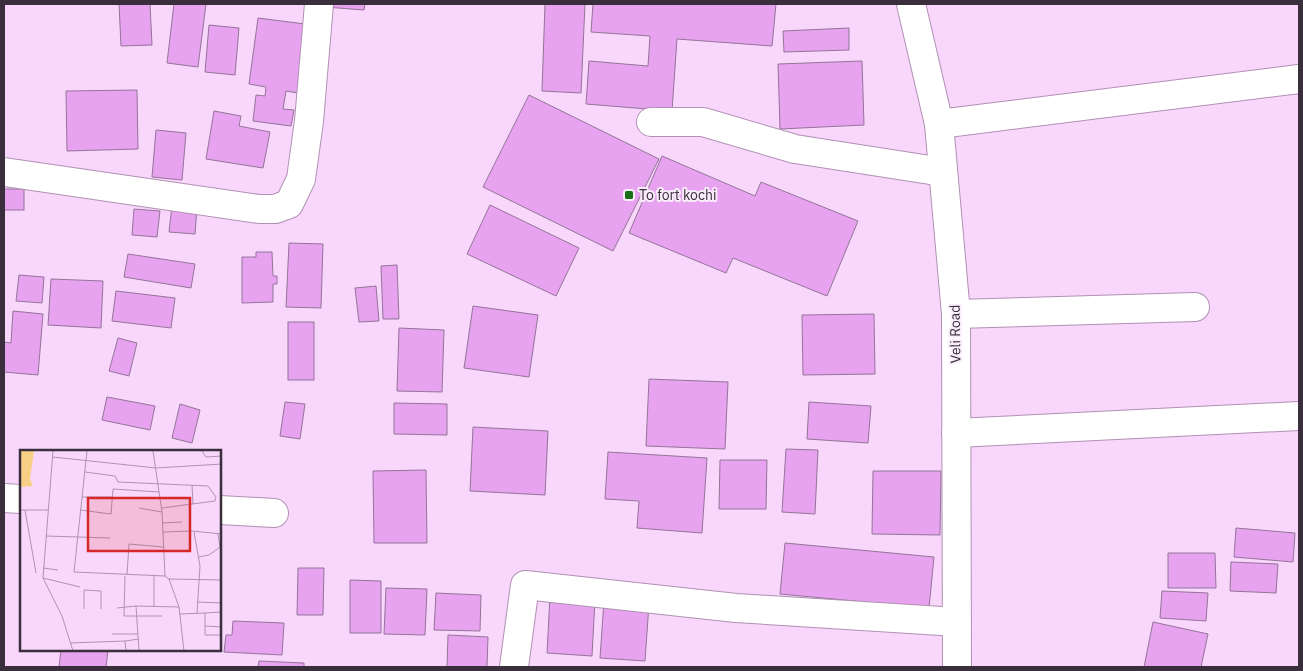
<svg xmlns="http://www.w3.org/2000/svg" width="1303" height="671" viewBox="0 0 1303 671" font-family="'IBM Plex Sans',sans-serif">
<rect width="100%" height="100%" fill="#f9d7fc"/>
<!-- building -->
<g fill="#e7a2f0" stroke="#937597">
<polygon points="119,4 150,4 152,45 121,46"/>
<polygon points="174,4 206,4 198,67 167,63"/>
<polygon points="325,4 365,4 364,10 325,7"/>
<polygon points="545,4 585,4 581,93 542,91"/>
<polygon points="593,4 776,4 772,46 677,39 672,111 586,104 589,61 648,66 650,36 591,32"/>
<polygon points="258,18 313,25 304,94 286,91 283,109 294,110 291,126 253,121 256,95 265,96 266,87 249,84"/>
<polygon points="209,25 239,28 235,75 205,72"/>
<polygon points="849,28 849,50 784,52 783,31"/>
<polygon points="862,61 864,125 780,129 778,64"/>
<polygon points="137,90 138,149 67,151 66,91"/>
<polygon points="529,95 659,159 613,251 483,187"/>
<polygon points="214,111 241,116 239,126 270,132 263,168 206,159"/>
<polygon points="156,130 186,133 182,180 152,177"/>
<polygon points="662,156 755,196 761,182 858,221 827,296 733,258 726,273 629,233"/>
<rect x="4" y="189" width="20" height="21"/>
<polygon points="172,205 197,208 195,234 169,232"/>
<polygon points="490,205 579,248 556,296 467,254"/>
<polygon points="134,209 160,211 157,237 132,235"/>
<polygon points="289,243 323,244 321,308 286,307"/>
<polygon points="256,252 272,252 273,276 277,276 277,284 273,284 273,302 242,303 242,257 256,257"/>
<polygon points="128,254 195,264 191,288 124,277"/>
<polygon points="397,265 399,319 383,319 381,266"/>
<polygon points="19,275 44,277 42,303 16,301"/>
<polygon points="51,279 103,281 101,328 48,325"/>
<polygon points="376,286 379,321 359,322 355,288"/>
<polygon points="116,291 175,298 171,328 112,321"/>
<polygon points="473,306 538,315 529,377 464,368"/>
<polygon points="13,311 43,314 38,375 4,372 4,342 11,343"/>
<polygon points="874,314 875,374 803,375 802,315"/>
<rect x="288" y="322" width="26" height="58"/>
<polygon points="399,328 444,330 442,392 397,391"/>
<polygon points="118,338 137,343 129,376 109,371"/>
<polygon points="649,379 728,382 725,449 646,446"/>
<polygon points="107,397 155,406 150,430 102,420"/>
<polygon points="285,402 305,404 300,439 280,436"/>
<polygon points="809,402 871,406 868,443 807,439"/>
<polygon points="394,403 447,404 447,435 394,434"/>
<polygon points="180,404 200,410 192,443 172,438"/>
<polygon points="473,427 548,431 545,495 470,491"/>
<polygon points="786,449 818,450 815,514 782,512"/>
<polygon points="608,452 707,458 702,533 637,528 639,501 605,499"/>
<polygon points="720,460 767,460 766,509 719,509"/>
<polygon points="426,470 427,543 374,543 373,471"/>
<polygon points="873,471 941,471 940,535 872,534"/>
<polygon points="1236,528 1295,533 1293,562 1234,557"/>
<polygon points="785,543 934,557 929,608 780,594"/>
<polygon points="1168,553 1215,553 1216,588 1168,588"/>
<polygon points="1231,562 1278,564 1276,593 1230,591"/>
<polygon points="298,568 324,568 323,615 297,615"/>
<polygon points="350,580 381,581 381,633 350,633"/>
<polygon points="386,588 427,589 425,635 384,634"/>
<polygon points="1162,591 1208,593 1206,621 1160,618"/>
<polygon points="436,593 481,595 480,631 434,630"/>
<polygon points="550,596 595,599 592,656 547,653"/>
<polygon points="604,601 649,604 645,661 600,658"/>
<polygon points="233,621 284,623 282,655 224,652 226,635 232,635"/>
<polygon points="1153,622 1208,634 1201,667 1144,667"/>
<polygon points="448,635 488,637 487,667 447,667"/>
<polygon points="61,650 108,650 106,667 59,667"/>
<polygon points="259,661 304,663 304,667 258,667"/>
</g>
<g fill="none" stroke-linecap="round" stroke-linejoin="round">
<!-- minor casing -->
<g stroke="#b091b3" stroke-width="30">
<g id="minor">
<polyline points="651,122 703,122 795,149 943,172"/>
<polyline points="939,124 1299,79"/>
<polyline points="4,172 259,209 275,209 289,204 301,179 309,121 319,4"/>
<polyline points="956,314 1195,307"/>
<polyline points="956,433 1299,416"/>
<polyline points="4,498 21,499"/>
<polyline points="220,510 274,513"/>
<polyline points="514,667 525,585 736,608 957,622"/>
</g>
</g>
<!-- secondary casing -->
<g stroke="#b091b3" stroke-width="30">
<polyline id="secondary" points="911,4 939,124 956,314 957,667"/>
</g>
<!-- minor -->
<use href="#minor" stroke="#fff" stroke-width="28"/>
<!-- secondary -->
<use href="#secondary" stroke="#fff" stroke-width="28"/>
</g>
<!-- markers -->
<rect fill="#196f18" stroke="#faecfb" stroke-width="2" x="624" y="190" width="10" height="10" rx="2.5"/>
<g text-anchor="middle" stroke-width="4" stroke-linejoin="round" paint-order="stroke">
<!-- poi labels -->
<g font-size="14" fill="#3b2e3c" stroke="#faecfb" text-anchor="start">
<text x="639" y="200">To fort kochi</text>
</g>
<!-- street labels -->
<g font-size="14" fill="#3b2e3c" stroke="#faecfb">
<text transform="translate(955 334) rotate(-91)" y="5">Veli Road</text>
</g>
</g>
<!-- overview -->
<g transform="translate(20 450)">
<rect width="201" height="201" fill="#f9d7fc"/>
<path d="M0 1H14L10 29 13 36 0 37Z" fill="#f8d085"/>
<path fill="none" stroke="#ad93af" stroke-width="1" d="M33 1 23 128 42 166 53 201M67 1 54 122 145 126M133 1 142 62 145 126 149 129 202 130M182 1 186 7 202 6M33 7 136 18 202 14M65 22 95 26 98 32 188 36 196 47 195 51 142 58M172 35 173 54M62 47H93M119 58 142 62M0 60H28M5 60 16 123M60 60 91 64 93 39 139 42M143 73 162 72M143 82 172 81 202 84M174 82 180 116 177 163M26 86 90 88M178 107 189 105 200 97 198 84M23 118 38 120M107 125 109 94 143 97M105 126 104 166H142M134 126V156M23 128 60 137M149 129 159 157 164 201M177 152 201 153M97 158 116 156M64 159V140L81 141V159M185 163 202 162M160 164 185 163V185H202M185 176 202 177M92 184H118M50 193 105 191M106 201 105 191 119 189M119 201 116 156 159 157"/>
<path fill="#d62828" fill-opacity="0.15" stroke="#d62828" stroke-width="2.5" d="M68 48H170V101H68Z"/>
<rect width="201" height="201" fill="none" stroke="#3b2e3c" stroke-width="2.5"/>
</g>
<!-- border -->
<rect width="1303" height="671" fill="none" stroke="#3b2e3c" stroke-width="10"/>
</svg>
